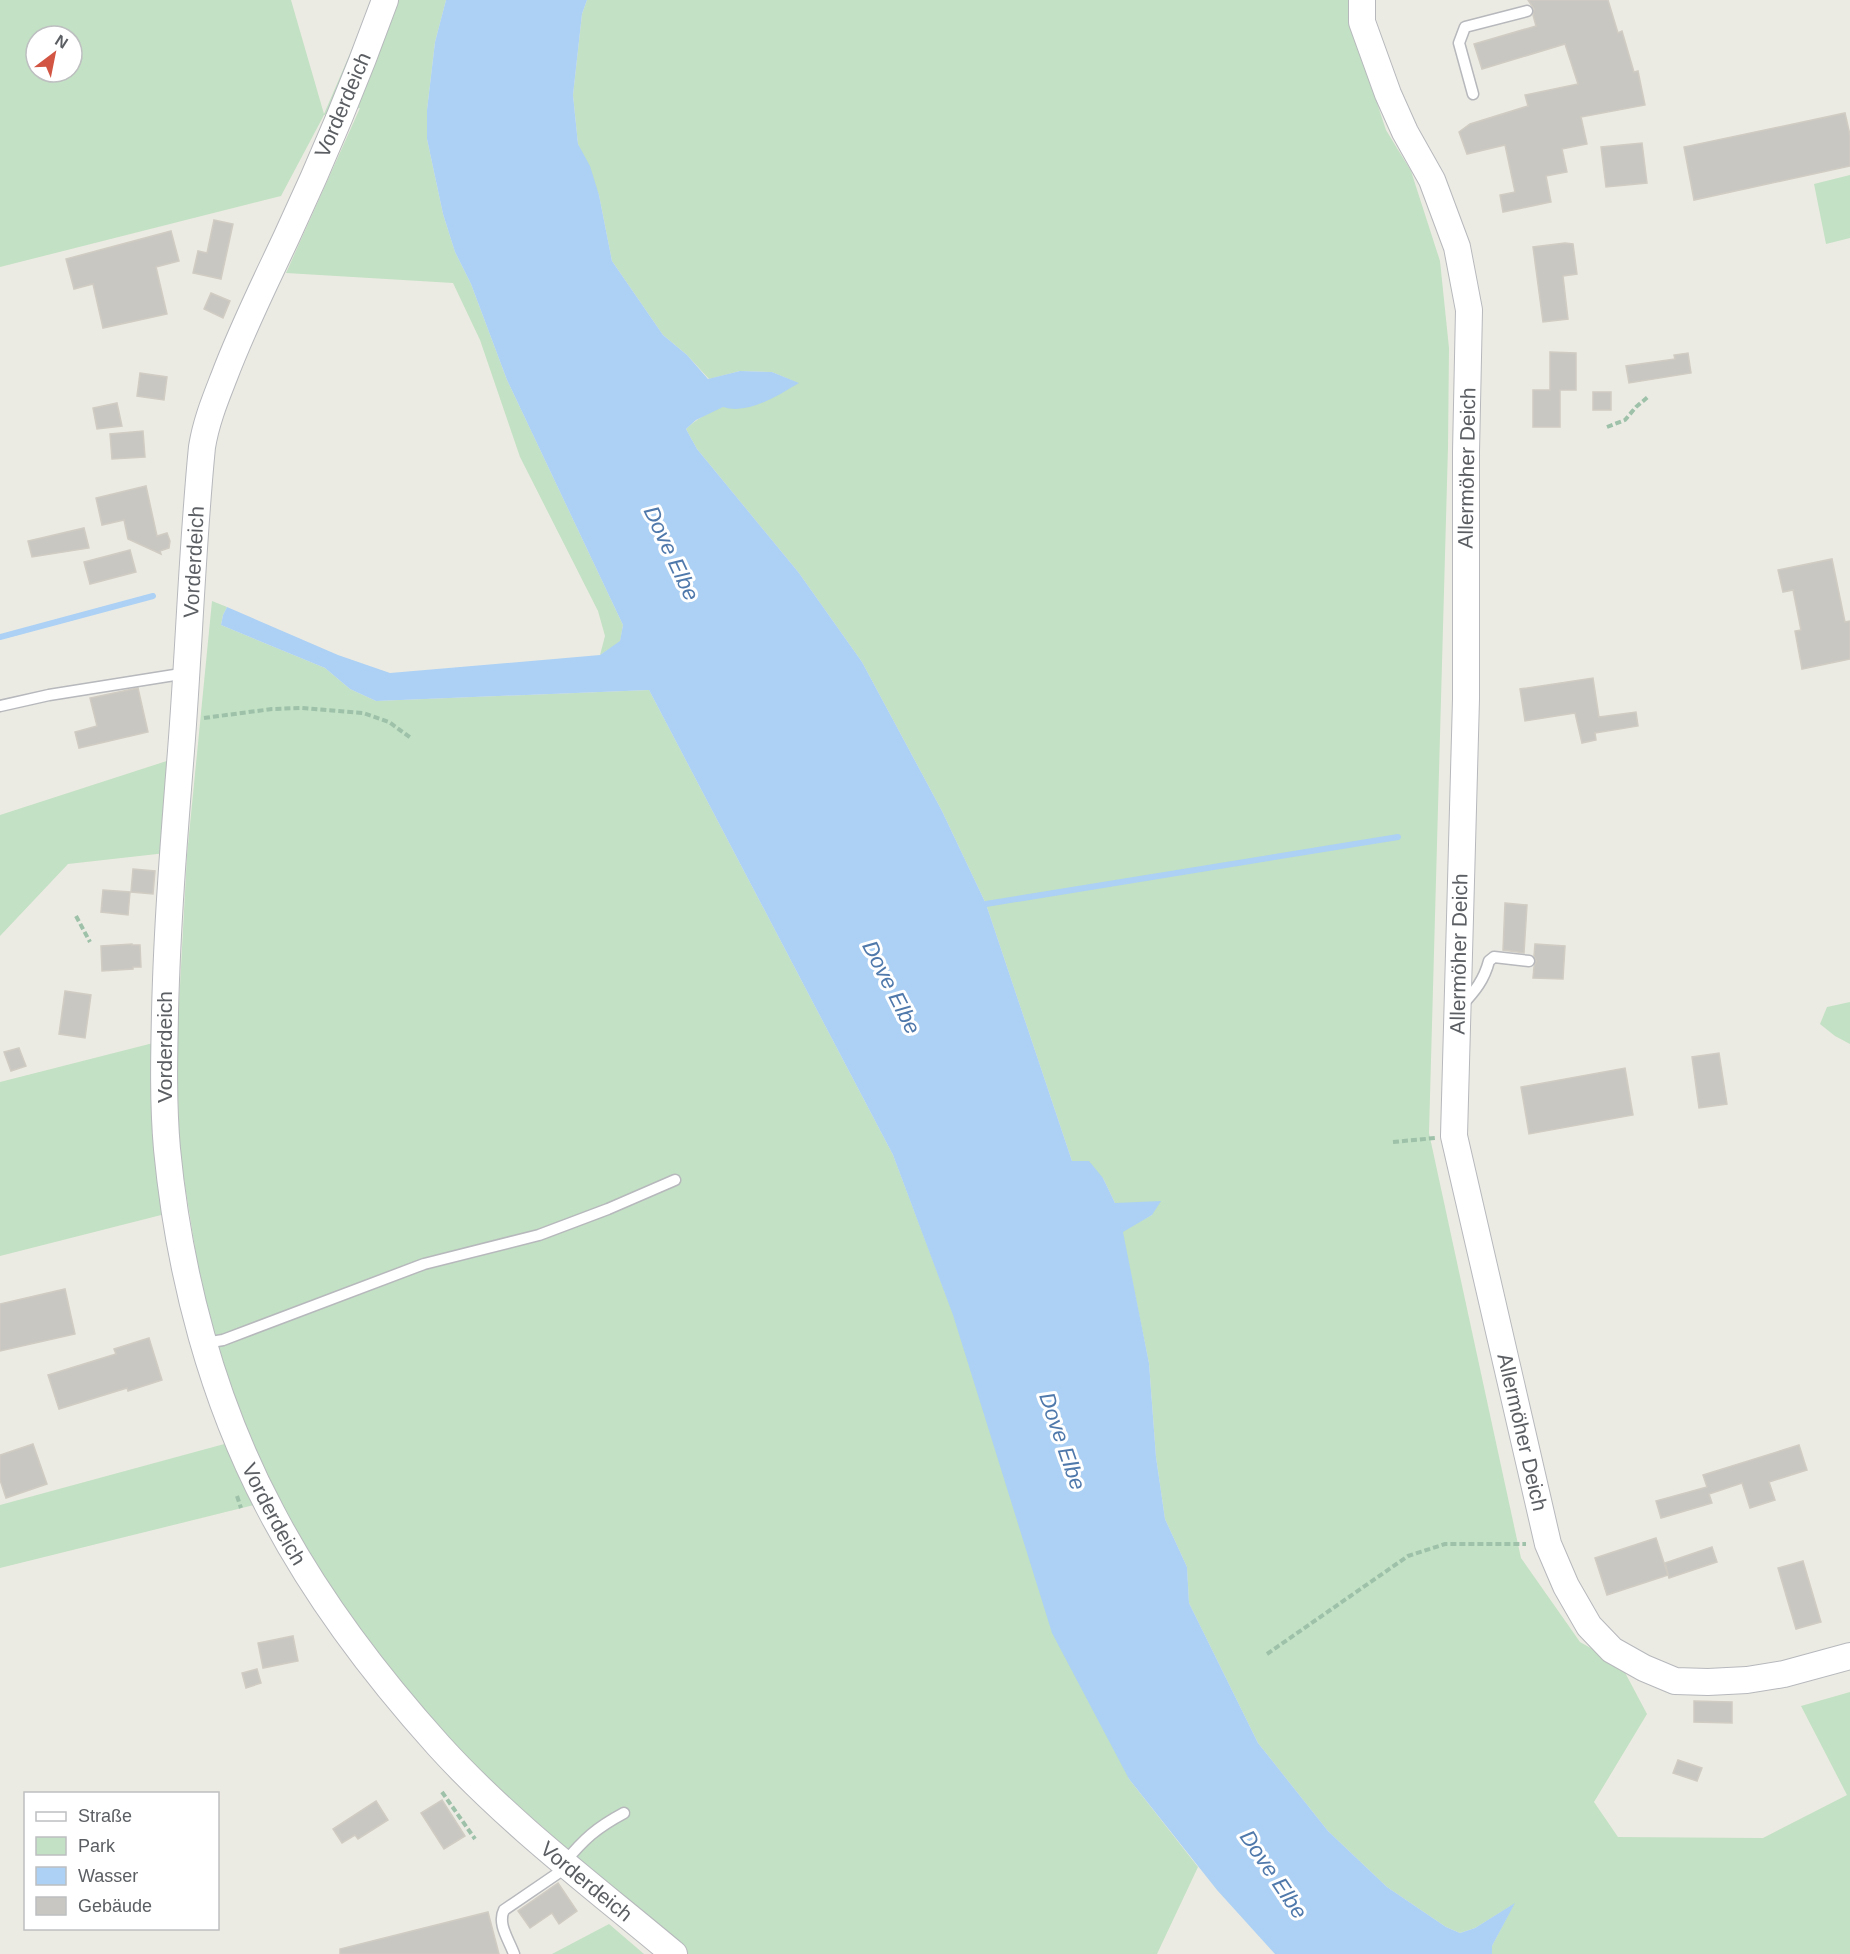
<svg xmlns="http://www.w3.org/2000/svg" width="1850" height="1954" viewBox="0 0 1850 1954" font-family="Helvetica,sans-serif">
<rect width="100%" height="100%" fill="#ecebe3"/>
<!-- green -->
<g fill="#c3e1c4" fill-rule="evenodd">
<path d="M0 0H291L324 114 373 0H446L435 42 427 110V139L443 214 455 252 471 284 507 380 623 625 620 642 600 655 605 636 598 611 520 457 480 340 453 283 286 273 360 108 324 115 281 196 0 267ZM36 36H72V72H36Z"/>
<path d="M587 0H1349L1353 31 1386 130 1411 171 1440 261 1449 348 1448 447 1429 1133 1521 1558 1580 1642 1621 1665 1647 1714 1594 1802 1618 1837 1763 1838 1847 1795 1801 1706 1850 1692V1954H1492V1946L1514 1904 1475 1928 1460 1933 1446 1927 1387 1887 1328 1831 1258 1743 1189 1603 1187 1567 1165 1519 1156 1457 1149 1363 1122 1231 1152 1215 1115 1203 1103 1178 1072 1161 986 904 942 811 862 662 799 573 697 449 686 429C713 403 763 394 798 383L772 372 740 371 709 379 687 355 663 335 612 261 599 195 578 144 573 95 582 14Z"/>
<polygon points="1850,175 1850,238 1826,244 1814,184"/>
<polygon points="212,601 227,607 223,615 221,625 325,668 350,689 376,701 649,690 893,1155 1129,1779 1198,1867 1157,1954 679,1954 562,1844 438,1735 328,1589 282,1509 242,1426 202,1292 179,1148 177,1041 187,855"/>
<polygon points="179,757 175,852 68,864 0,936 0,815"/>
<polygon points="1850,1002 1850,1044 1835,1036 1820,1024 1827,1007"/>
<polygon points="161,1041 173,1212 0,1256 0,1082"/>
<polygon points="228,1443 258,1504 0,1568 0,1505"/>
<polygon points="609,1924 644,1954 552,1954"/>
</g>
<!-- water -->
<path fill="#acd1f4" d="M446 0H587L582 14 573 95 578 144 590 166 599 195 612 261 663 335 687 355 708 379 740 371 772 372 799 383C777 396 748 415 723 407L696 420 686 429 697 449 799 573 862 662 942 811 986 904 1072 1161H1089L1103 1178 1115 1203 1161 1201 1152 1215 1123 1232 1149 1363 1156 1457 1165 1519 1187 1567 1189 1603 1258 1743 1328 1831 1387 1887 1446 1927 1460 1933 1475 1928 1515 1903 1492 1946V1954H1275L1217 1890 1129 1779 1052 1633 953 1315 893 1155 649 690 376 701 350 689 325 668 221 625 223 615 227 607 338 655 390 673 600 655 620 641 623 625 507 380 471 284 455 252 443 214 427 139V110L435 42Z"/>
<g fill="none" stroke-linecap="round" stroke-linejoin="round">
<!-- stream -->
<g stroke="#acd1f4" stroke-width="6">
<polyline points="0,637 153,596"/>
<polyline points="986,904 1398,837"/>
</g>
</g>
<!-- building -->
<g fill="#c9c7c2" stroke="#d0ccc3" stroke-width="1.5">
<polygon points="1528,0 1608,0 1618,33 1622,31 1634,72 1638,71 1645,105 1581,117 1587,144 1562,149 1567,172 1546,176 1551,202 1503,212 1500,195 1515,192 1505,145 1467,154 1459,132 1470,124 1528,106 1525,95 1578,84 1565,44 1482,69 1474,44 1536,26 1533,15 1534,9"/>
<polygon points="1845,113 1850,135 1850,166 1694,200 1684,147"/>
<polygon points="1642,143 1647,183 1606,187 1601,147"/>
<polygon points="214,220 233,224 221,279 193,273 198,251 207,253"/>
<polygon points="171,231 179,261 156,267 167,314 103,328 93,284 74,289 66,259"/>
<polygon points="1565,243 1573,244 1577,274 1563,276 1568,319 1543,322 1533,247"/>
<polygon points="211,293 230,301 223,318 204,309"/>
<polygon points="1550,352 1576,353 1576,390 1560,390 1560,427 1533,427 1533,390 1550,390"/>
<polygon points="1688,353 1691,373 1629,383 1626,366 1675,359 1674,355"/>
<polygon points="140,373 167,377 164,400 137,396"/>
<rect x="1593" y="392" width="18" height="18"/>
<polygon points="117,403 122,426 97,429 93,408"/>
<polygon points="143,431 145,457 112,459 110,434"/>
<polygon points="146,486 157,536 167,533 170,541 169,548 160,551 161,554 128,539 124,520 102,525 96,498"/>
<polygon points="84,528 89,548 32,557 28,541"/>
<polygon points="130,550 136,572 90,584 84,562"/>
<polygon points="1832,559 1845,622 1850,621 1850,659 1802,669 1795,631 1801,630 1793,590 1783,592 1778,570"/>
<polygon points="1593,678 1599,717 1636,712 1638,726 1595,733 1596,740 1582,743 1575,713 1525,721 1520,689"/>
<polygon points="138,688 148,732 79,748 75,732 97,726 90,698"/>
<polygon points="133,869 155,871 153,894 131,892"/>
<polygon points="103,890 130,892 128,915 101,912"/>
<polygon points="1505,903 1527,905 1524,953 1503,950"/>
<polygon points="132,944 132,945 140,945 141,967 133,967 133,969 102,971 101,946"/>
<polygon points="1535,944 1565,946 1563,979 1533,978 1534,967 1536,961 1534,956"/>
<polygon points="65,991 91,995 85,1038 59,1034"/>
<polygon points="19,1048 26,1066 11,1071 4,1052"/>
<polygon points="1719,1053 1727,1104 1699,1108 1692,1057"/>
<polygon points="1625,1068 1633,1115 1529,1134 1521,1087"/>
<polygon points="65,1289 75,1334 0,1351 0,1304"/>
<polygon points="149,1338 162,1380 128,1391 127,1388 59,1409 48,1375 116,1354 114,1349"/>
<polygon points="33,1444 47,1484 6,1498 0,1480 0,1455"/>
<polygon points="1799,1445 1807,1470 1769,1482 1775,1500 1750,1508 1742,1483 1709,1494 1712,1503 1661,1518 1656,1501 1707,1487 1703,1475"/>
<polygon points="1656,1538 1668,1575 1607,1595 1595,1558"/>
<polygon points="1712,1547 1717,1562 1669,1578 1665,1563"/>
<polygon points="1803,1561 1821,1622 1796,1629 1778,1568"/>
<polygon points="293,1636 298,1661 263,1668 258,1643"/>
<polygon points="257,1669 261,1683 246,1688 242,1673"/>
<polygon points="1694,1701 1732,1702 1732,1723 1694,1722"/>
<polygon points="1678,1760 1702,1768 1697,1781 1673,1773"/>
<polygon points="442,1800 465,1836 444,1849 421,1813"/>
<polygon points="376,1801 388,1820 358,1839 355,1835 342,1843 333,1829"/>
<polygon points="558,1883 577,1911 559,1924 552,1913 530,1928 518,1911"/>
<polygon points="488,1912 499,1954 340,1954 340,1949"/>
</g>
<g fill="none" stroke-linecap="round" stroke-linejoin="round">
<!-- service casing -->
<g stroke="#b6b8bc" stroke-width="13">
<g id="service">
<polyline points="1473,94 1459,43 1465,27 1527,11"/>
<polyline points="0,706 49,695 187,673"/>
<path d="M1462 1005C1475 991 1484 980 1489 961L1494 957 1529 961"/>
<polyline points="205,1343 223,1340 424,1264 539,1235 608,1209 675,1180"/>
<path d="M564 1863C584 1839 596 1828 624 1813"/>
<path d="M514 1954C509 1940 497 1924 504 1910L567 1867"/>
</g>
</g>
<!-- tertiary casing -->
<g stroke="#b6b8bc" stroke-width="28">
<g id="tertiary">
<path id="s1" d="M385 0C356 80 323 159 287 236 265 283 242 329 224 377 215 400 206 422 202 447 192 548 189 650 181 751 174 838 167 926 165 1013 164 1058 163 1104 167 1149 179 1274 212 1401 272 1513 316 1597 376 1676 439 1746 510 1824 594 1887 674 1954"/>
<path id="s2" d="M1362 0V22L1388 94 1405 132 1432 180 1457 247 1469 310 1466 452V699L1454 1136 1548 1544 1566 1586 1589 1626 1612 1650 1644 1668 1675 1681 1708 1682 1747 1680 1784 1674 1850 1656"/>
</g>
</g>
<!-- path -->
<g stroke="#9dc1a9" stroke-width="4" stroke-dasharray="6 3" stroke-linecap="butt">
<polyline points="1607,427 1625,420 1636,407 1649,396"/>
<polyline points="204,718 272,709 301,708 363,713 389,722 411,738"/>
<polyline points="76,916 90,942"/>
<polyline points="1393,1142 1435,1138"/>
<polyline points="237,1496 241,1508"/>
<polyline points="1267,1654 1408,1556 1445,1544 1526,1544"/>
<polyline points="442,1792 475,1839"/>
</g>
<!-- service -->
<use href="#service" stroke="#fff" stroke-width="10"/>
<!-- tertiary -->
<use href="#tertiary" stroke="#fff" stroke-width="26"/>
</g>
<g text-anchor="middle" stroke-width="6" stroke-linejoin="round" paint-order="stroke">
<!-- street labels -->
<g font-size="21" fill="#5b5e62" stroke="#fff">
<text transform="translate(343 105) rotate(-67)" y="7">Vorderdeich</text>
<text transform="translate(1467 468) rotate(-89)" y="7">Allermöher Deich</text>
<text transform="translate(194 562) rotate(-87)" y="7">Vorderdeich</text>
<text transform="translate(1459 954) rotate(-89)" y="7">Allermöher Deich</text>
<text transform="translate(165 1047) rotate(-90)" y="7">Vorderdeich</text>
<text dy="7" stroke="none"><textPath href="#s2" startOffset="1461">Allermöher Deich</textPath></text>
<text dy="7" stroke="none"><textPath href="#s1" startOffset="1570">Vorderdeich</textPath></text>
<text dy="7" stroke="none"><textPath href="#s1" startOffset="2056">Vorderdeich</textPath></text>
</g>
<!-- water labels -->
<g font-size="22" font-style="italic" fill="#4f78ab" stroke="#fff">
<text transform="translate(672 553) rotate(65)" y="8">Dove Elbe</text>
<text transform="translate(892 987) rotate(63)" y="8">Dove Elbe</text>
<text transform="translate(1063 1441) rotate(71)" y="8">Dove Elbe</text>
<text transform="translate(1274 1874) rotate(56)" y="8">Dove Elbe</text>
</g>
</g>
<!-- legend -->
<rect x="24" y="1792" width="195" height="138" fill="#ffffff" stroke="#bdbfc0" stroke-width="1.5"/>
<rect x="36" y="1812" width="30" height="9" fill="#ffffff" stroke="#bdbfc0" stroke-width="1.5"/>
<text x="78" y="1822" font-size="18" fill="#5b5e62">Straße</text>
<rect x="36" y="1837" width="30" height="18" fill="#c3e1c4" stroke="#bdbfc0" stroke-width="1.5"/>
<text x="78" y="1852" font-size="18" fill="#5b5e62">Park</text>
<rect x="36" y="1867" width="30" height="18" fill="#acd1f4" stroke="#bdbfc0" stroke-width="1.5"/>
<text x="78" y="1882" font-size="18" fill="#5b5e62">Wasser</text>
<rect x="36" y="1897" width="30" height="18" fill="#c9c7c2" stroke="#bdbfc0" stroke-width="1.5"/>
<text x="78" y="1912" font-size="18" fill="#5b5e62">Gebäude</text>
<!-- north arrow -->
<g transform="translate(54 54) rotate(32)"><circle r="28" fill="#ffffff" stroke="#bdbfc0" stroke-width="1.5"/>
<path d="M0-4.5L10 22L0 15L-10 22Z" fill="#d25543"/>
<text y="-9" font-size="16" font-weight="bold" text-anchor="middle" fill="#5b5e62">N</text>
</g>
</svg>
